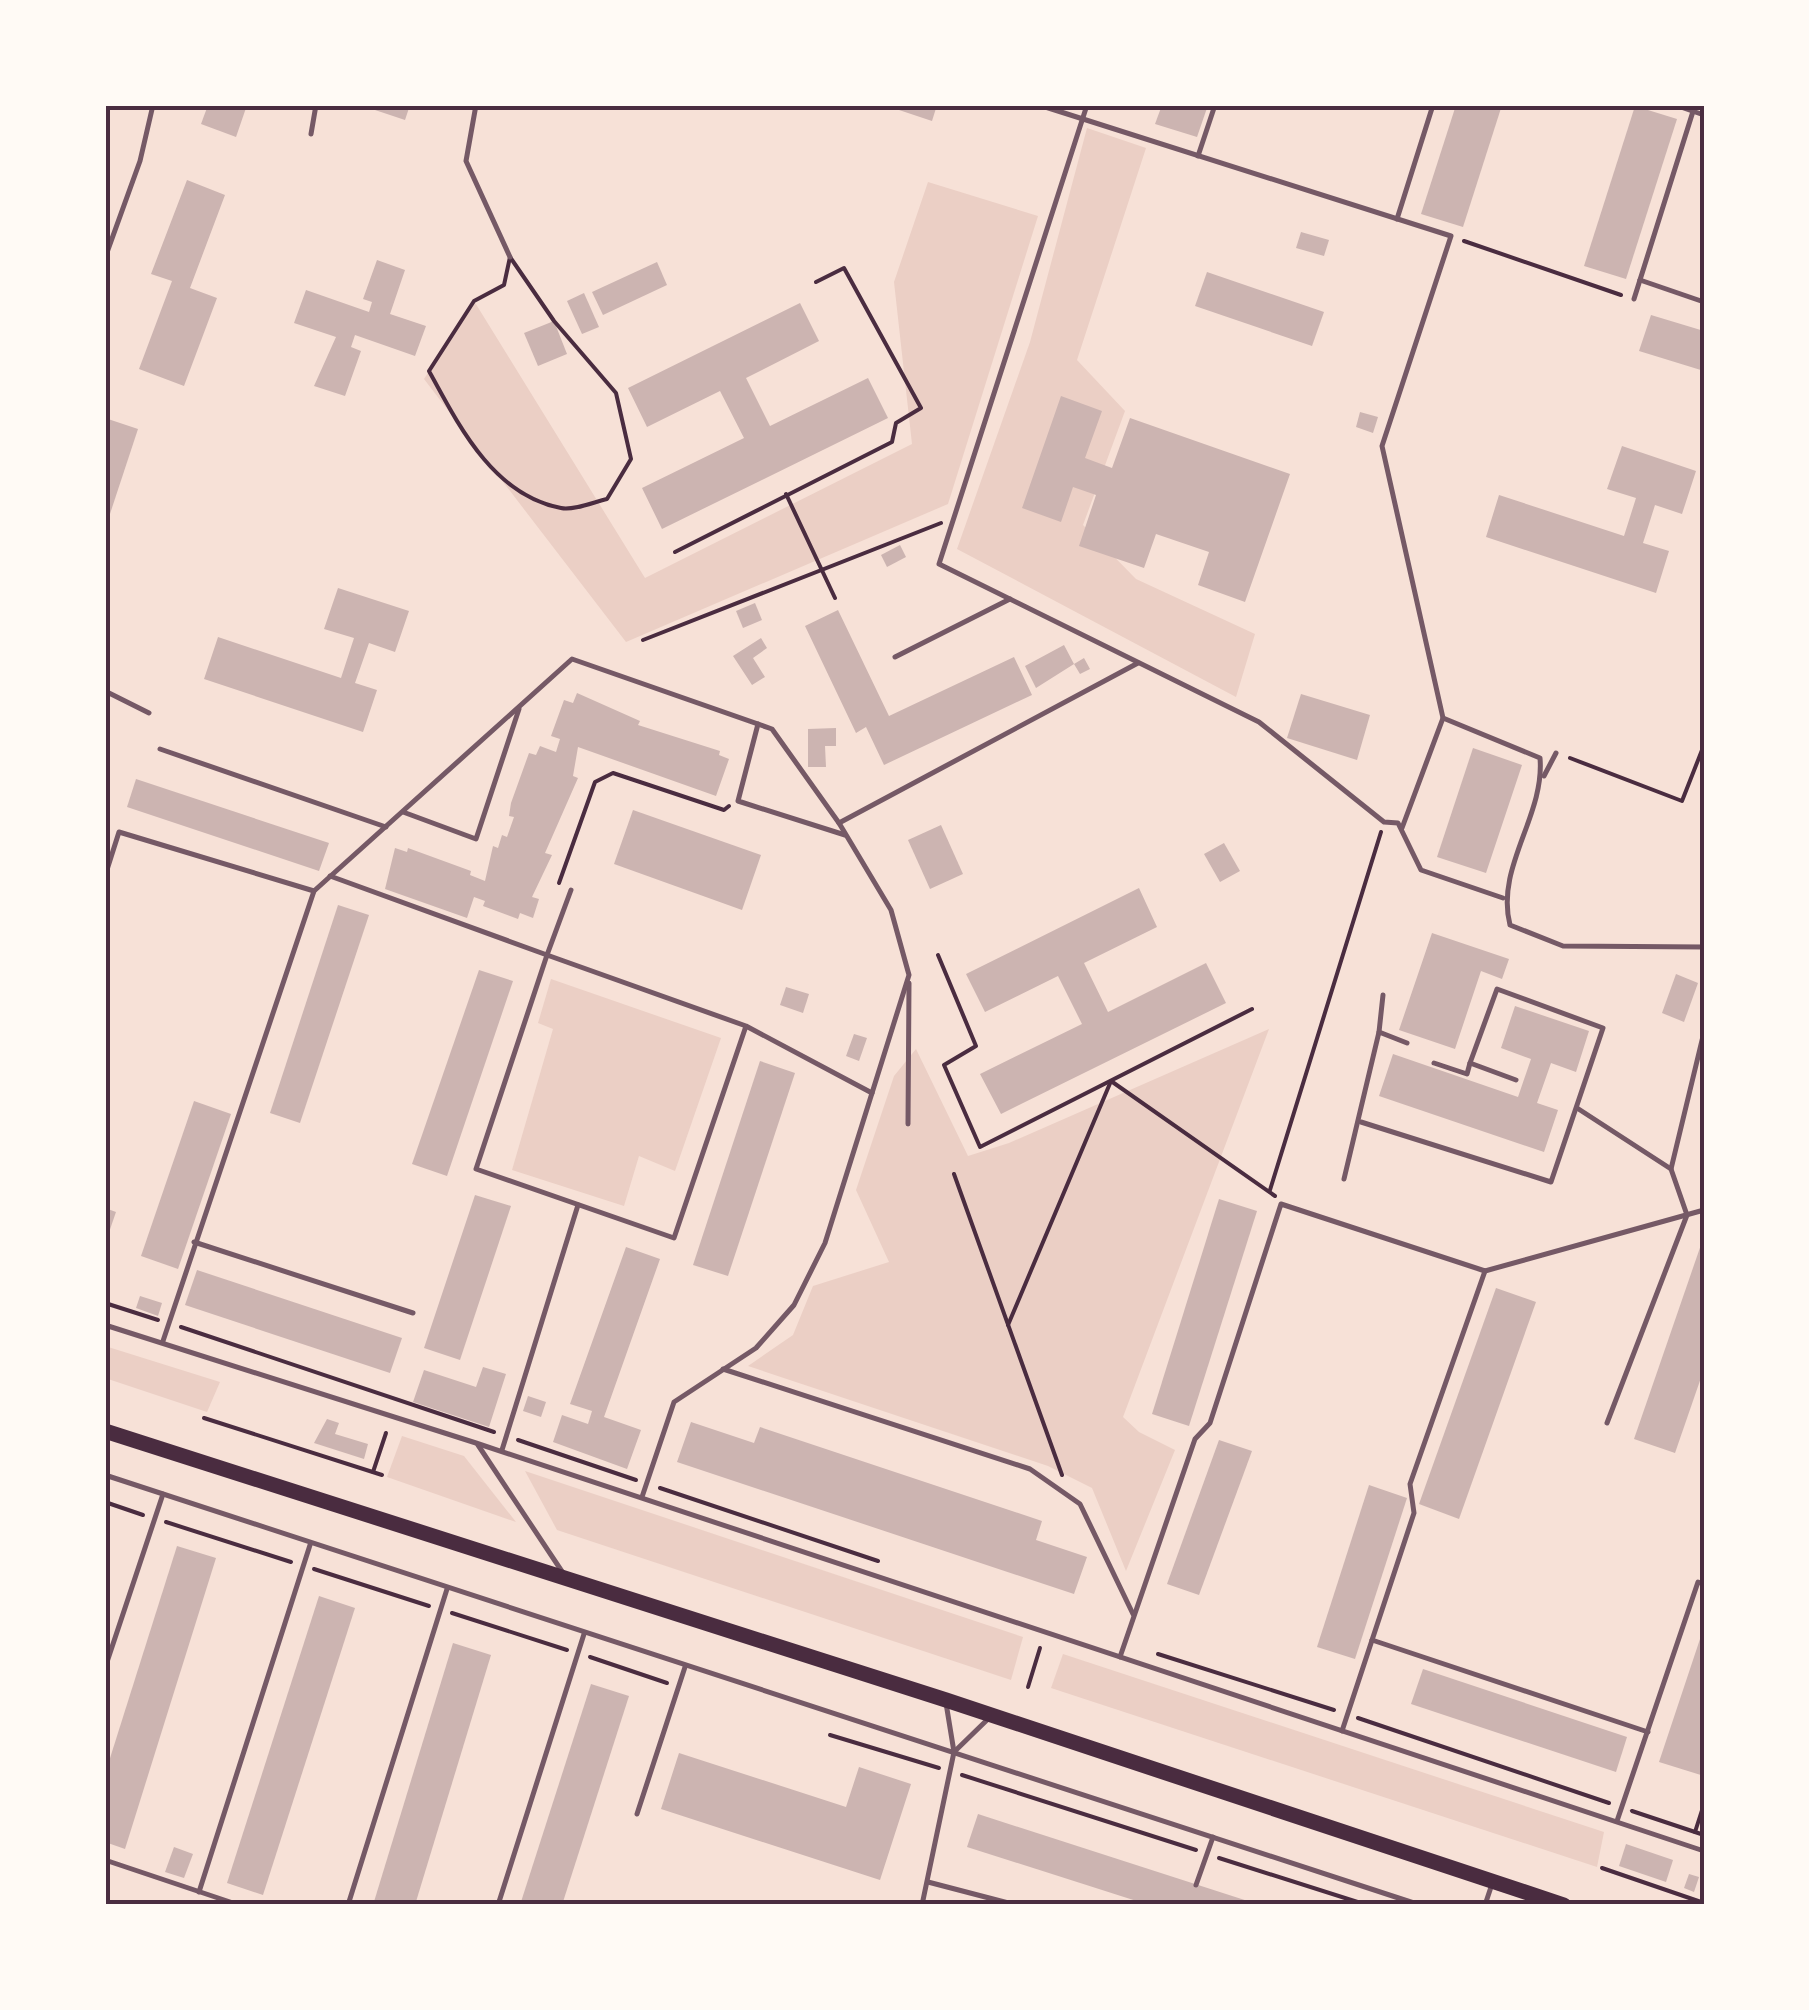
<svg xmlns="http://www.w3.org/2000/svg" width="1809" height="2010" viewBox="0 0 1809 2010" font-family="'Exo 2',sans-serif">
<rect width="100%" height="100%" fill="#f7e1d7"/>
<!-- green -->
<g fill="#ebcfc5">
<polygon points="1087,128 1146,148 1077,360 1125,411 1083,525 1136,579 1255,634 1236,697 957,549 1030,342"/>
<polygon points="928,182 1038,216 948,504 626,642 424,379 474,301 645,578 912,444 894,282"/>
<polygon points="551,979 721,1038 675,1171 639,1156 624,1206 512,1170 553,1029 538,1023"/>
<polygon points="1269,1029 1123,1417 1139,1432 1175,1450 1126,1571 1092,1488 1048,1466 748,1366 793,1335 813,1286 889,1262 856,1190 894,1076 916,1049 968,1156 1009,1143"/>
<polygon points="105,1346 220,1382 207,1412 105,1378"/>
<polygon points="402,1436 464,1456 516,1522 387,1477"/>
<polygon points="525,1471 1023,1637 1011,1680 557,1530"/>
<polygon points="1063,1654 1604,1832 1597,1867 1051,1688"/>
</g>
<!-- building -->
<g fill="#ccb4b1">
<polygon points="208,105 247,105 236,137 201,124"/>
<polygon points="370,105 410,105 405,120 369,108"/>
<polygon points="884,105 937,105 932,121"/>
<polygon points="1162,105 1208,105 1197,137 1155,124"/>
<polygon points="1456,105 1502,105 1463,227 1421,214"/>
<polygon points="1635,106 1677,119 1626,279 1584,266"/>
<polygon points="187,180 225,195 190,288 217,298 184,386 139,369 172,281 151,274"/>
<polygon points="1301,232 1329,240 1324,256 1296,248"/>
<polygon points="377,260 405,270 390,314 426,326 415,356 355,335 351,347 361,351 345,396 314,386 336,337 294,323 306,290 369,312 372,302 363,299"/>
<polygon points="657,262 667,285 603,315 592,292"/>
<polygon points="1207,272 1324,312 1312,346 1195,306"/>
<polygon points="584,293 599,327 582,334 567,301"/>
<polygon points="800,303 819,341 746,378 770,426 868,378 888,418 662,529 642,488 744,438 720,391 647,427 628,388"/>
<polygon points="1651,315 1704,331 1704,371 1639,351"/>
<polygon points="554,321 567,354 538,366 524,333"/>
<polygon points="1061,396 1102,411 1085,458 1112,468 1130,418 1290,474 1245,602 1198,585 1209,552 1156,534 1144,568 1079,546 1096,495 1073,487 1061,522 1022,508"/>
<polygon points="1360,412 1378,417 1373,433 1356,427"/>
<polygon points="105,418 138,429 106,526 105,526"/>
<polygon points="1622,446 1696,471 1682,514 1655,505 1643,543 1669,551 1656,593 1486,537 1499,495 1624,536 1636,498 1607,489"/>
<polygon points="900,545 906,557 887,567 881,555"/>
<polygon points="338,588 409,611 395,652 369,643 355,683 377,690 363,732 204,679 218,637 341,678 354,638 324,629"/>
<polygon points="755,603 762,620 743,628 736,611"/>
<polygon points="838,610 889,716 1014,657 1032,695 884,765 866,727 856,733 805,626"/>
<polygon points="761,638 767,648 753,658 765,677 752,685 733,656"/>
<polygon points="1064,645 1074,664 1084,658 1090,669 1080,674 1074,664 1036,688 1025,666"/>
<polygon points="577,693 640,721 638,725 720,751 719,755 729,759 716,796 578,747 573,776 578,778 545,853 552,855 532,897 539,899 533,918 520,913 518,919 483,906 485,901 474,897 467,918 385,889 395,848 407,852 408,848 471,871 470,875 485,881 493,846 498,848 502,835 507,837 514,817 509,816 511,803 529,753 536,755 540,746 556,752 560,739 551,736 564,700 573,703"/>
<polygon points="1301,694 1370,715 1357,760 1287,738"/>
<polygon points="836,728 836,746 825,746 826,767 808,767 808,729"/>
<polygon points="1473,748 1522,765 1486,873 1437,857"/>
<polygon points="136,779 329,843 319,871 127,807"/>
<polygon points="633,810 761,855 742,910 614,864"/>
<polygon points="941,825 963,874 930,889 908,840"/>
<polygon points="1224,843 1240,871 1220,882 1204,854"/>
<polygon points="1139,888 1157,927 1084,963 1108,1012 1206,963 1226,1003 1001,1114 980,1074 1082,1024 1058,976 985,1012 966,974"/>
<polygon points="338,905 369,915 300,1123 270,1113"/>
<polygon points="1432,933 1509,959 1502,979 1481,971 1455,1049 1399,1030"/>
<polygon points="479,970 513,981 447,1176 412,1164"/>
<polygon points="1676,974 1698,983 1684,1022 1662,1013"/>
<polygon points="786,987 809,994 803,1013 780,1005"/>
<polygon points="1515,1006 1589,1031 1576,1072 1551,1063 1537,1103 1558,1110 1544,1152 1379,1096 1393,1054 1518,1097 1531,1059 1501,1048"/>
<polygon points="854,1034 867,1038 859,1061 846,1056"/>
<polygon points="760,1061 795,1073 728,1276 693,1265"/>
<polygon points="194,1101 231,1114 178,1269 141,1256"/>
<polygon points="475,1195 511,1206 460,1360 424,1348"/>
<polygon points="1219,1199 1257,1211 1189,1426 1152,1414"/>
<polygon points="105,1208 116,1212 106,1241 105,1241"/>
<polygon points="1704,1236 1704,1369 1675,1453 1634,1439"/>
<polygon points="626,1247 660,1259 604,1417 641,1430 627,1469 553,1442 562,1415 588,1424 592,1411 570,1404"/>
<polygon points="197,1270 402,1338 390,1373 185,1305"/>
<polygon points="1496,1288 1536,1302 1459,1519 1419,1504"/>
<polygon points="140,1296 162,1303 158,1316 136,1308"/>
<polygon points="483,1367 506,1374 489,1427 413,1402 424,1370 476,1387"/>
<polygon points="528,1396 546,1402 541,1417 523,1411"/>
<polygon points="327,1419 339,1423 335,1434 368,1444 364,1459 314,1443"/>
<polygon points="691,1422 754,1443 760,1427 1042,1521 1036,1540 1087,1557 1074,1594 677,1462"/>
<polygon points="1219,1440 1252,1451 1199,1595 1167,1584"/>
<polygon points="1369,1485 1407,1498 1355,1659 1317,1647"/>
<polygon points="177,1546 216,1558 125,1849 105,1842 105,1774"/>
<polygon points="319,1596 355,1608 263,1895 227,1883"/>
<polygon points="1703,1630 1704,1630 1704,1776 1659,1762"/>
<polygon points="453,1643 491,1655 415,1905 373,1905"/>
<polygon points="1423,1669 1627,1737 1616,1772 1411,1704"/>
<polygon points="591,1684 629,1696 562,1905 520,1905"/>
<polygon points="679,1753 846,1807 859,1767 911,1784 880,1880 661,1809"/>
<polygon points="978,1814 1257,1904 1256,1905 1149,1905 967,1847"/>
<polygon points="1626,1844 1673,1860 1666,1882 1619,1866"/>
<polygon points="174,1847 193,1854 184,1878 165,1872"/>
<polygon points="1689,1874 1699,1877 1694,1892 1684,1888"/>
</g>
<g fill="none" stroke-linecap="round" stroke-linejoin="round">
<!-- path -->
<g stroke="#4a2c40" stroke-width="4">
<polyline points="1464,241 1621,295"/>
<path d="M510 257 554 321 616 393 631 459 607 499C594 502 573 511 561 508 493 495 459 426 429 371L474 301 504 285Z"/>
<polyline points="786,494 835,598"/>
<polyline points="675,552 892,442 896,423 921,408 844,268 816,282"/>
<polyline points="643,640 941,523"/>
<polyline points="1570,758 1682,801 1704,745"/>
<polyline points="559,883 595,782 613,773 724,810 729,806"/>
<polyline points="938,955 976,1046 944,1065 980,1147 1252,1009"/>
<polyline points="954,1174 1062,1475"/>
<polyline points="1270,1190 1381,832"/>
<polyline points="105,1303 158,1320"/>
<polyline points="1008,1325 1111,1081 1275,1196"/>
<polyline points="181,1327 494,1432"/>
<polyline points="204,1418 382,1475"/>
<polyline points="518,1440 636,1480"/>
<polyline points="373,1472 386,1433"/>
<polyline points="660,1488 878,1561"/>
<polyline points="105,1502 143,1515"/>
<polyline points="166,1522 291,1562"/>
<polyline points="314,1569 429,1606"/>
<polyline points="452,1613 567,1650"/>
<polyline points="1158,1654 1334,1710"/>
<polyline points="590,1657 667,1683"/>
<polyline points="1028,1687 1040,1648"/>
<polyline points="1358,1718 1609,1803"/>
<polyline points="830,1735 939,1768"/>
<polyline points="962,1775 1196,1850"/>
<polyline points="1632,1811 1704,1835"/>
<polyline points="1695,1832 1704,1804"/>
<polyline points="1219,1858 1367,1905"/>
<polyline points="1602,1868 1704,1903"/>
</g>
<!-- service -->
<g stroke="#755966" stroke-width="5">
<polyline points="476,105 466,161 510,257"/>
<path d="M1039 105 1451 236 1382 446 1443 718 1540 758C1545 816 1495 867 1510 925L1563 946 1704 947"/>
<polyline points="1087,105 939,564 1259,722 1384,822 1398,823 1421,870 1503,898"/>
<polyline points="1675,105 1704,115"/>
<polyline points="311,134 316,105"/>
<polyline points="1198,156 1215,105"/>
<polyline points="1397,219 1433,105"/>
<polyline points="105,258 140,161 153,105"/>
<polyline points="1640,280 1704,302"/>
<polyline points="1634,299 1695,105"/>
<polyline points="895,657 1010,599"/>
<polyline points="105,691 149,713"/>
<polyline points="758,724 738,801 845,835"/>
<polyline points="160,749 386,827"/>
<polyline points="1544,776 1556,753"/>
<polyline points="403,812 476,839 519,709"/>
<polyline points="839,823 1138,663"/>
<polyline points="1402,828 1443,718"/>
<polyline points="105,876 119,832 314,891"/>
<polyline points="330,876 547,955 571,890"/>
<polyline points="746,1026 547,955 476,1169 674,1238 746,1026 872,1093"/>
<polyline points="1379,1032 1383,995"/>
<polyline points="1434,1063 1467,1074 1470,1063"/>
<polyline points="1577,1108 1671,1169"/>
<polyline points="1361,1122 1551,1182 1603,1028 1497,989 1470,1063 1516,1080"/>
<polyline points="908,1124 909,983"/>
<polyline points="1344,1179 1379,1032 1407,1043"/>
<polyline points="194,1242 413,1313"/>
<polyline points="105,1325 476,1443 1704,1851"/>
<polyline points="163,1341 314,891 572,659 772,729 839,823 891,910 909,975 825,1243 794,1305 756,1348 674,1402 642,1497"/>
<polyline points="723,1369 1030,1469 1080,1504 1133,1614"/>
<polyline points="1607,1423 1687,1215 1671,1169 1704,1032"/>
<polyline points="478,1445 563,1573"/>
<polyline points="502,1450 578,1205"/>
<polyline points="105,1475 1420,1905"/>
<polyline points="1372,1640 1648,1732"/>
<polyline points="1120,1657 1195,1439 1210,1423 1281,1204 1485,1271 1704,1210"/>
<polyline points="105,1668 163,1494"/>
<polyline points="1342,1731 1414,1513 1410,1484 1485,1271"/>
<polyline points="954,1752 988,1719"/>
<polyline points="637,1814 685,1667"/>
<polyline points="1617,1821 1698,1582 1704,1584"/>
<polyline points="105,1860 239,1905"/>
<polyline points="928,1882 1016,1905"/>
<polyline points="1196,1885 1213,1837"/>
<polyline points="199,1892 310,1545"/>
<polyline points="348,1905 447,1589"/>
<polyline points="498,1905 584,1634"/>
<polyline points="922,1905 954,1752 946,1703"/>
<polyline points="1485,1905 1492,1884"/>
</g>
<!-- secondary -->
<polyline stroke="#4a2c40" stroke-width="15" points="105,1431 946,1700 1564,1905"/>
</g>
<!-- border -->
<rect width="1809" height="2010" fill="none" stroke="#fffaf5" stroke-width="215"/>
<rect x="108" y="108" width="1594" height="1794" fill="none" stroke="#4a2c40" stroke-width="4"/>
</svg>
